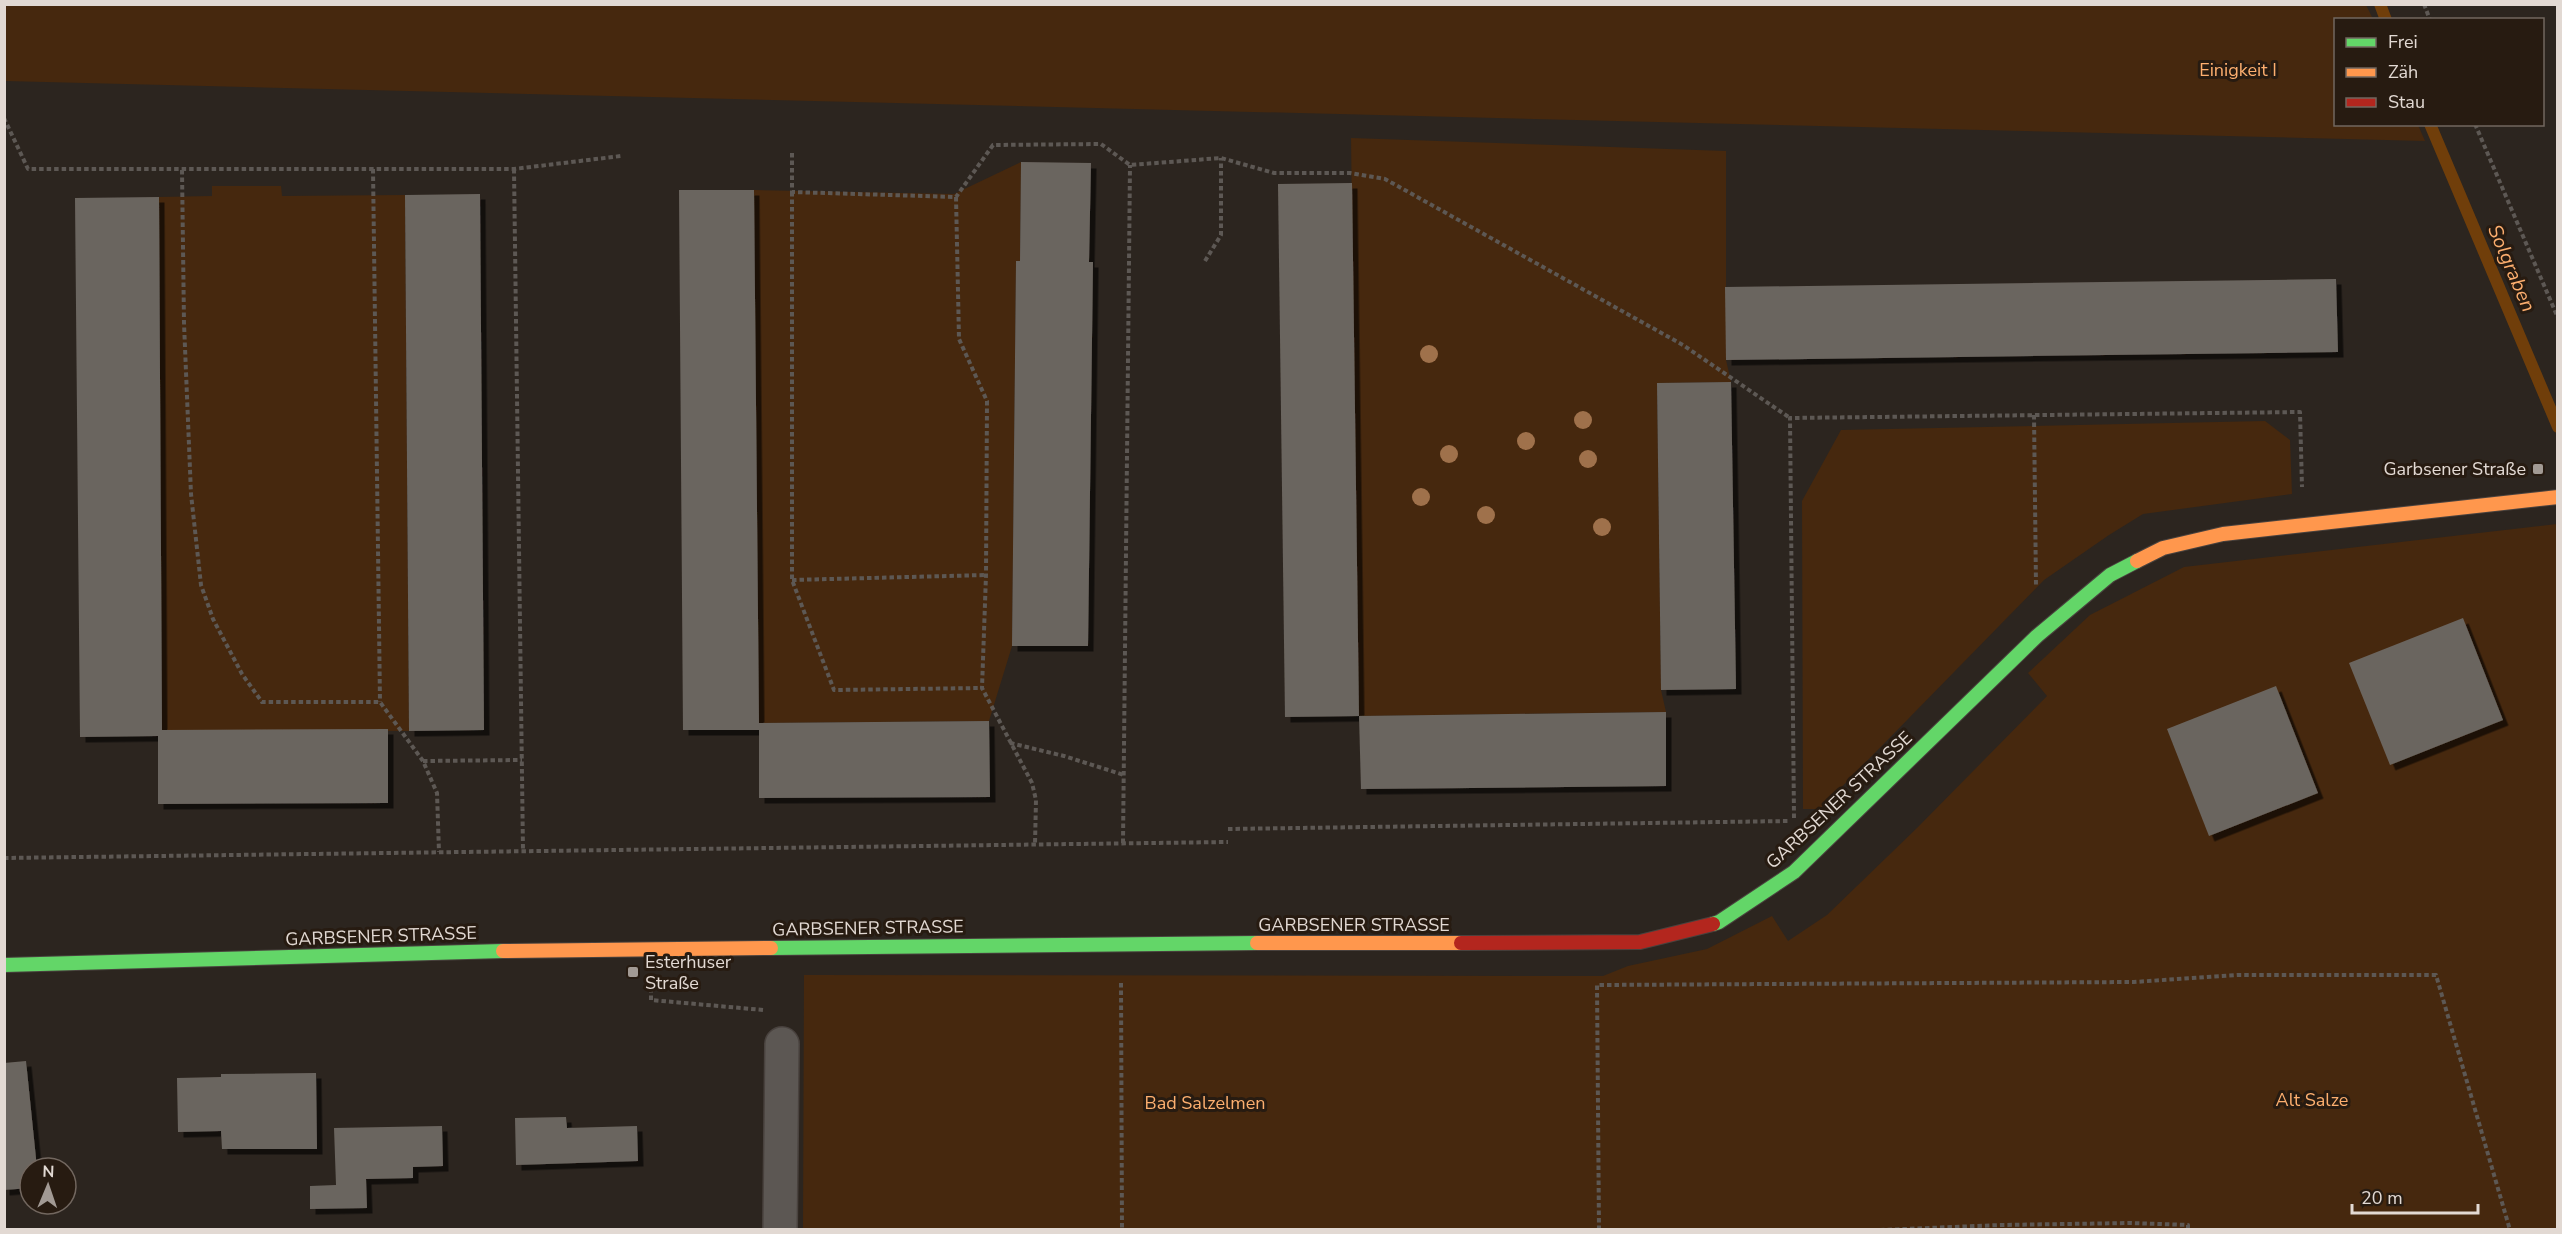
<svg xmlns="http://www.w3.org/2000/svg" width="2562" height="1234" viewBox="0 0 2562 1234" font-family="'Nunito Sans',sans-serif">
<defs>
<filter id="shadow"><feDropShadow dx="5.5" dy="5.5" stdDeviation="0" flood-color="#0009"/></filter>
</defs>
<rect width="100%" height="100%" fill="#2c251f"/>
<!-- green -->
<g fill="#46280e">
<polygon points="5,4 2366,5 2373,19 2336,20 2336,124 2418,125 2425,141 5,81"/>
<polygon points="1351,138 1726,151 1726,360 1731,382 1657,383 1661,690 1666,712 1359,716"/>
<polygon points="1021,162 1020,261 1016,262 1012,646 989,721 759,723 754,190 954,194"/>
<polygon points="212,186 281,186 282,196 405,195 409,731 162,730 159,197 212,196"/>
<polygon points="2265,421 2290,440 2292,494 2143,514 2109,535 2044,580 1820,809 1803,809 1802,501 1841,430"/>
<polygon points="2557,524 2557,1229 803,1230 804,975 1603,976 1628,966 1707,949 1772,916 1788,941 1827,915 1918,827 2047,696 2028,673 2090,615 2184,567"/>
</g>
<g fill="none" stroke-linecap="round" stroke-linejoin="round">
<!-- stream -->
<g stroke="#703e0a" stroke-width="12">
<polyline points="2380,4 2386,20"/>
<polyline points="2430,124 2558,427"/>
</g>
</g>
<!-- building -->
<g fill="#6b655f" filter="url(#shadow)">
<polygon points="1021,162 1091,163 1089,262 1093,262 1088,646 1012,646 1016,261 1020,261"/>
<polygon points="1352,183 1359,716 1285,717 1278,184"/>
<polygon points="679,190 754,190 759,723 989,721 990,797 759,798 759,730 683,730"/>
<polygon points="480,194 484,730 409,731 405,195"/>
<polygon points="159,197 162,730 388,729 388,803 158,804 158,736 80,737 75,198"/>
<polygon points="2336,279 2338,352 1726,360 1725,287"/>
<polygon points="1731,382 1736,689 1661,690 1657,383"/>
<polygon points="2463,618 2503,720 2390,765 2349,663"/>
<polygon points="2276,686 2318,793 2209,836 2167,729"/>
<polygon points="1666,712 1666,786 1361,789 1359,716"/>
<polygon points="26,1061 37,1168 30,1168 30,1188 4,1190 4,1063"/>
<polygon points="316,1073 317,1149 222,1149 221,1131 178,1132 177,1078 221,1077 221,1074"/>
<polygon points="566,1117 567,1128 637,1126 638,1161 516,1165 515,1118"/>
<polygon points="442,1126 443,1166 413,1167 413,1178 366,1179 367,1208 310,1209 310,1186 336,1185 334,1128"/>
</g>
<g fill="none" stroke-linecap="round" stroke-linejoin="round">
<!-- street casing -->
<g stroke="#49423e" stroke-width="36">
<polyline id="street" points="780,1230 782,1044"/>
</g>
<!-- fast casing -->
<g stroke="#49423e" stroke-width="16">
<g id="fast">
<polyline points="1713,924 1719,922 1794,872 2037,636 2110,575 2137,561"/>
<polyline points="771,948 1257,943"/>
<polyline points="4,965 503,951"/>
</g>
</g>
<!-- slow casing -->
<g stroke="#49423e" stroke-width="16">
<g id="slow">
<polyline points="2137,561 2163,548 2223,534 2558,497"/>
<polyline points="1257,943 1461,943"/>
<polyline points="503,951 771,948"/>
</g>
</g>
<!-- jam casing -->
<g stroke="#49423e" stroke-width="16">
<polyline id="jam" points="1461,943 1640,942 1713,924"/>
</g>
<!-- path -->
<g stroke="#5d5854" stroke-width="4" stroke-dasharray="4.5 3" stroke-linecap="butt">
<polyline points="2424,4 2430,20"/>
<polyline points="4,118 28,169 514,169 621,156"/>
<polyline points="2475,124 2558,318"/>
<polyline points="792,153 792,192 956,197 993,145 1101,144 1130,165 1221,158 1274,173 1350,173 1385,179 1683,345 1790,418"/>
<polyline points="373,169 380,702"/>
<polyline points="514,169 523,851"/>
<polyline points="182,170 184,323 191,494 201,585 213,619 242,674 262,702 380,702 423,761 437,793 439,852"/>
<polyline points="792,192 792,580 834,690 982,688"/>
<polyline points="956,197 959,339 987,401 986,575 982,688 1032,783 1036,800 1035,844"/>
<polyline points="1205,261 1221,235 1221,158"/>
<polyline points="2034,415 2036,586"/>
<polyline points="792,580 986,575"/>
<polyline points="1010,743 1064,756 1124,775"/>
<polyline points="423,761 522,760"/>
<polyline points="1794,818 1790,418 2300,412 2302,487"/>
<polyline points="1228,829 1790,821"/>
<polyline points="1123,843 1130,165"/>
<polyline points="4,858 1228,842"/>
<polyline points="1121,983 1122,1230"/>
<polyline points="651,988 651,1000 763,1010"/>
<polyline points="1599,1230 1597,985 2134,982 2238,975 2436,975 2510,1230"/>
<polyline points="1880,1230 2001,1225 2131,1223 2188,1225 2188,1230"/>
</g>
<!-- street -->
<use href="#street" stroke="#5c5753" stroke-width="33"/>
<!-- fast -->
<use href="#fast" stroke="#63d668" stroke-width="14"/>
<!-- slow -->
<use href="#slow" stroke="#ff974d" stroke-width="14"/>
<!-- jam -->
<use href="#jam" stroke="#b3261e" stroke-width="14"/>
</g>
<!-- trees -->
<g fill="#9f714b">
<circle cx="1429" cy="354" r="9"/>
<circle cx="1583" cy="420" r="9"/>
<circle cx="1526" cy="441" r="9"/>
<circle cx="1449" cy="454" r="9"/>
<circle cx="1588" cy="459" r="9"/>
<circle cx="1421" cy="497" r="9"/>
<circle cx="1486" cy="515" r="9"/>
<circle cx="1602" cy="527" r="9"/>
</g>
<!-- markers -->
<g fill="#a29a94" stroke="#271b11" stroke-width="2">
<rect x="2532" y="463" width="12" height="12" rx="3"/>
<rect x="627" y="966" width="12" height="12" rx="3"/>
</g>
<g text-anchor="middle" stroke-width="6" stroke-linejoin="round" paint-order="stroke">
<!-- park labels -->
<g font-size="18" fill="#fdaf6f" stroke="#271b11">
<text x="2238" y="76">Einigkeit I</text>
<text x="2312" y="1106">Alt Salze</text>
<text x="1205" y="1109">Bad Salzelmen</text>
</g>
<!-- poi labels -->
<g font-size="18" fill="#e2d9d3" stroke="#271b11" text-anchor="end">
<text x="2526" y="475">Garbsener Straße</text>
<text x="645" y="968" text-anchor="start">Esterhuser<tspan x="645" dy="21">Straße</tspan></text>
</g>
<!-- street labels -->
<g font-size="18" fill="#e2d9d3" stroke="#271b11">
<text transform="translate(1839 800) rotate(-43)" y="6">GARBSENER STRASSE</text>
<text x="1354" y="931">GARBSENER STRASSE</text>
<text transform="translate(868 928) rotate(-1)" y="6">GARBSENER STRASSE</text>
<text transform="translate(381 936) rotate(-2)" y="6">GARBSENER STRASSE</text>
</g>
<!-- water labels -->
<g font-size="20" font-style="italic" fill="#fbad6e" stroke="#271b11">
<text transform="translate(2512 268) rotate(67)" y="7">Solgraben</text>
</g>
</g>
<!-- border -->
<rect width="2562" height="1234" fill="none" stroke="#e2d9d3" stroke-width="12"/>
<!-- legend -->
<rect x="2334" y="18" width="210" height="108" fill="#271b11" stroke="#72675f" stroke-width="1.5"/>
<rect x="2346" y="38" width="30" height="9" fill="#63d668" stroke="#72675f" stroke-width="1.5"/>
<text x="2388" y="48" font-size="18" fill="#e2d9d3">Frei</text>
<rect x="2346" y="68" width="30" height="9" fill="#ff974d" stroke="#72675f" stroke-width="1.5"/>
<text x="2388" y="78" font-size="18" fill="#e2d9d3">Zäh</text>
<rect x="2346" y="98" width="30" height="9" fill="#b3261e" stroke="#72675f" stroke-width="1.5"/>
<text x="2388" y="108" font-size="18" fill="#e2d9d3">Stau</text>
<!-- north arrow -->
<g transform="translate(48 1186) rotate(2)"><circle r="28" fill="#271b11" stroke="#72675f" stroke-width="1.5"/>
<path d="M0-4.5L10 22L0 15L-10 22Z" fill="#a29a94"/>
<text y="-9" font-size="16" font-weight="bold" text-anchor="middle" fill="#e2d9d3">N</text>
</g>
<!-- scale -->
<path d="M2352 1204v9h126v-9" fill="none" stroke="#e2d9d3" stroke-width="3"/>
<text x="2361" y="1204" font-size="18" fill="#e2d9d3" stroke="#271b11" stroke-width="4.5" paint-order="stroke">20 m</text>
</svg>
